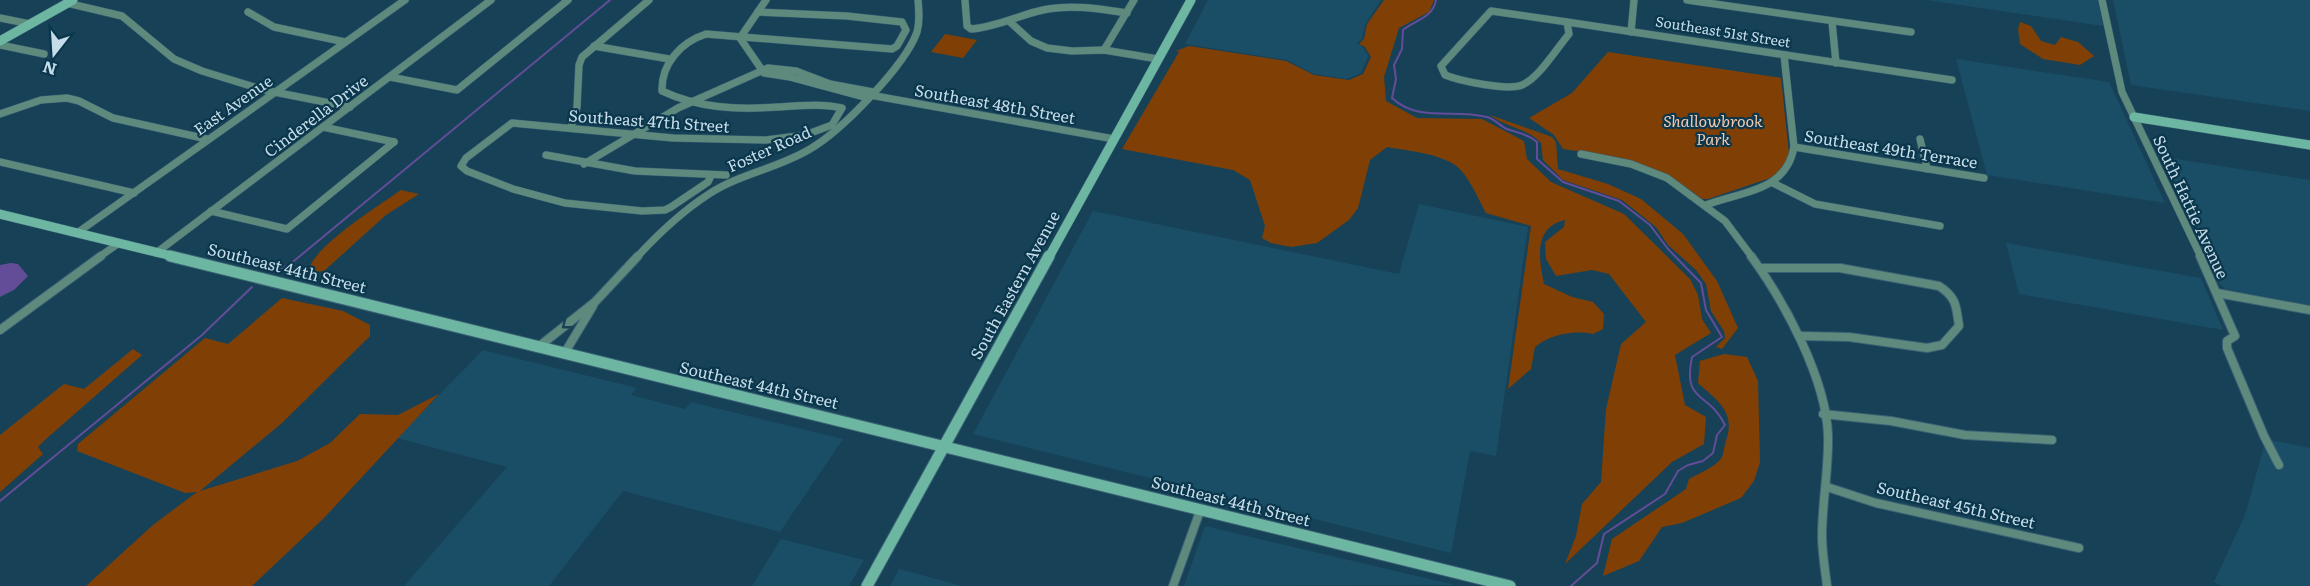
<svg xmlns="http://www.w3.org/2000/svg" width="2310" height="586" viewBox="0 0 2310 586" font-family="Literata,serif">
<rect width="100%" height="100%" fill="#174157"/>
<!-- built -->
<g fill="#1a4e67">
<polygon points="1208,0 1381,0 1365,24 1362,39 1356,43 1363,47 1368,56 1361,73 1347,79 1314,74 1287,60 1185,44"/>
<polygon points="1926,0 2098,0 2103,26 1933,1"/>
<polygon points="2113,0 2310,0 2310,111 2131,85"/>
<polygon points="1956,59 2109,82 2165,203 1987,175"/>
<polygon points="2163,157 2310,180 2310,305 2225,289 2219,283"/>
<polygon points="1419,204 1528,227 1496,456 1470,451 1451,553 973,434 1093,211 1399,274"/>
<polygon points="2006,243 2201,278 2223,330 2019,294"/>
<polygon points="483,350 637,388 631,395 685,409 691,402 843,439 780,532 623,491 549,586 404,586 507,467 397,438"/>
<polygon points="2266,439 2310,448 2310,586 2221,586 2214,582 2245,515"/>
<polygon points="1205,526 1268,541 1455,585 1184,586"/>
<polygon points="781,539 864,560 849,586 752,586"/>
<polygon points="899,569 962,586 890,586"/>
</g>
<!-- green -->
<g fill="#804005">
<path d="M1384 0H1434L1429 12 1399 28 1384 77 1386 101 1417 118 1482 119 1524 141 1527 159 1551 182 1624 214 1690 279 1698 295 1702 319 1711 333 1675 355 1685 405 1706 417 1704 444 1672 462 1565 564 1576 536 1582 504 1601 482 1606 409 1621 344 1646 322 1609 274 1592 270 1556 276 1546 259 1545 242 1564 227 1565 220C1533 227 1539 260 1544 284L1572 297 1593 302 1604 314 1603 329 1593 334C1574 330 1551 334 1535 347L1531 369 1508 389 1531 226 1486 213C1478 199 1469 175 1455 165 1437 153 1408 151 1387 147L1370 160 1358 208 1349 220 1317 243 1291 247 1271 243 1262 238 1265 226 1250 180 1233 170 1122 149 1179 52 1176 51 1189 46 1286 61 1314 75 1349 80 1363 74 1371 57 1365 47 1359 44 1364 39 1367 24Z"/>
<polygon points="2020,22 2031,26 2041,41 2055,45 2061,37 2078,42 2094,56 2080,65 2043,59 2020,44 2018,29"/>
<polygon points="945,34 977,40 963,58 931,52"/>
<path d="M1608 52 1781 78 1789 154 1786 166 1776 176 1708 199H1702C1657 163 1618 157 1563 149L1554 135 1529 118 1572 93Z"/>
<path d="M1490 115 1552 137 1556 142 1558 169 1608 184 1641 199 1683 234 1717 281 1738 328 1722 349 1716 347 1725 338 1724 331 1711 311 1706 284 1696 270 1668 245 1656 227 1622 200 1563 180 1543 160 1541 143C1527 128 1507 128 1490 115Z"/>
<path d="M401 190 419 194 386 215 324 271 313 272 309 268C319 243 377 207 401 190Z"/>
<polygon points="282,298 343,311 370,325 370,336 282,423 200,491 297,461 330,443 360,414 398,415 439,394 324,518 252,586 86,586 153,525 197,492 185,493 77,451 78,444 205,338 228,344"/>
<polygon points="133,349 142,355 46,439 38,447 43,454 0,492 0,435 64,384 84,389"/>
<path d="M1724 354 1747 357 1758 381 1760 462 1754 481 1741 498 1682 523 1662 527 1639 561 1603 576 1612 539 1686 489 1689 479C1698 474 1710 469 1718 462 1725 456 1723 449 1726 441 1736 412 1718 401 1698 383L1700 361Z"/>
</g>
<!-- water -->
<polygon fill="#634d98" points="11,263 18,264 28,276 14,290 0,297 0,265"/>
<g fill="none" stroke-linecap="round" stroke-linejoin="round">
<!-- stream -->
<g stroke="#634d98" stroke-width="2">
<path d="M1436 0C1433 18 1415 20 1403 30L1402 49 1394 65 1396 79 1392 98C1419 123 1454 108 1487 117 1495 119 1500 126 1507 129 1518 133 1528 134 1537 142V159L1563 182 1619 201 1650 225 1668 249 1701 283 1706 310 1722 337 1692 357C1682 404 1709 391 1725 425L1717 435 1713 453 1703 461 1688 465 1678 471 1665 494 1604 534 1597 563 1571 586"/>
<polyline points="274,271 289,265 610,0"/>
<polyline points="0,501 202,335 252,287"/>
</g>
<!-- street-far1 casing -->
<g stroke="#3a6074" stroke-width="8">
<g id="street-far1">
<path d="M965 0 967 26 971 29C997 27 1019 15 1043 10 1071 4 1100 9 1127 13"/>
<polyline points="1687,0 1911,32"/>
<polyline points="2102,0 2122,92 2201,257"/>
<polyline points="67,3 122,16 174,59 202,71 264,90 350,107"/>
<path d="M1491 11 1567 22 1569 34C1557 48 1539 78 1522 85 1508 91 1460 81 1445 75L1441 66Z"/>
<polyline points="248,12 274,27 345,42"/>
<polyline points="0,18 30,24"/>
<polyline points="1010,22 1031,41 1047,48 1072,51 1104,50 1158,59"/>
<polyline points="1567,22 1952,80"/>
<polyline points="1832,22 1836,63"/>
<polyline points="1631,32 1634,0"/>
<polyline points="0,45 44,54"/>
<polyline points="594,46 669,59"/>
<polyline points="1104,50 1134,0"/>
<polyline points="762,70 764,73 790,77 868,98"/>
<polyline points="762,70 740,38 766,0"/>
<polyline points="390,77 457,90 568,0"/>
<polyline points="870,95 1114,139"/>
<polyline points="0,114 41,100 67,98 79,101 113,118 207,139"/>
<polyline points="323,127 394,142"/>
<polyline points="571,127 577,107 579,65 582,57 649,0"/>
<polyline points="1920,139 1927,169"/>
<polyline points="1794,147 1984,178"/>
<polyline points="1581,154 1631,164 1667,178 1725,221 1752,257"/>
<polyline points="546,155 635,171 726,175"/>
<polyline points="0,162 134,193"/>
<polyline points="584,164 678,108 768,68 796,71 830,84 873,92"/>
<path d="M711 176 708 182 671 207 665 210 642 211 565 203 513 189 467 171 461 166 466 158 512 123 673 138 766 140 805 135 832 125 842 108C820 103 799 106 777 107 737 110 698 108 662 91 661 64 681 42 706 34L892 49 897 46 906 30 902 22 847 16 758 12"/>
<polyline points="1773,183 1815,204 1940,226"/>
<path d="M1706 205C1742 191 1786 192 1794 147L1784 55"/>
<polyline points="211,211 287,229 394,142"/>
<polyline points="77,233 405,0"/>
<polyline points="156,253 491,0"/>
<polyline points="99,257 119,243"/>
<path d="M637 257C659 233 681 212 709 194 739 174 779 168 810 149 841 131 905 66 917 32 920 21 919 11 918 0"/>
</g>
</g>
<!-- street casing -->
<g stroke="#3a6074" stroke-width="10">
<g id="street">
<path d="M1751 256C1784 301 1826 378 1828 435 1829 469 1822 502 1822 536 1822 552 1825 569 1827 586"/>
<polyline points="2200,256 2235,336 2227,341 2227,348 2264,436 2279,465"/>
<path d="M1762 268H1840L1939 286C1957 298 1956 306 1959 326L1942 345 1927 348 1849 337 1800 336"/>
<polyline points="2217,293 2310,310"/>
<polyline points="0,330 101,256"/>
<polyline points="537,348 595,302 638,256"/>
<polyline points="564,354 593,306"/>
<polyline points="1823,414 1891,421 1965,435 2052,440"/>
<polyline points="1827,487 1876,503 2079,548"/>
<polyline points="1173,586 1200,511"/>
</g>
</g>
<!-- secondary-far1 casing -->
<g stroke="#3a6074" stroke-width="10">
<g id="secondary-far1">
<polyline points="0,41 73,0"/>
<polyline points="2134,117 2310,145"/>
<polyline points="0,214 176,257"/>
<polyline points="1049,257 1191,0"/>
</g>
</g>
<!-- secondary casing -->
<g stroke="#3a6074" stroke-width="13">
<g id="secondary">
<polyline points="170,256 1510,586"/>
<polyline points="867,586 1049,256"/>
</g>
</g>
<!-- street-far1 -->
<use href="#street-far1" stroke="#5e8a7e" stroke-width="7"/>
<!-- street -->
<use href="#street" stroke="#5e8a7e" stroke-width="8"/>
<!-- secondary-far1 -->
<use href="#secondary-far1" stroke="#6cb6a2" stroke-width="9"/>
<!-- secondary -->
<use href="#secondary" stroke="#6cb6a2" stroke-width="11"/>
</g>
<!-- one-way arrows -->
<defs><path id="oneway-chevron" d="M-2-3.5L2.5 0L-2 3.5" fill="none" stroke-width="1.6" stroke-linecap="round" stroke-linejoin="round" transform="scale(1.5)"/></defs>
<use stroke="#174354" href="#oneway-chevron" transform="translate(566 325) rotate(142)"/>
<g text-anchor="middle" stroke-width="4.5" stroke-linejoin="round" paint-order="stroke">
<!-- far-street labels -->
<g font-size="14" fill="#c6dce9" stroke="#0a374c">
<text transform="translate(1723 32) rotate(9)" y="5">Southeast 51st Street</text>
</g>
<!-- street labels -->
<g font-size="16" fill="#c6dce9" stroke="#0a374c">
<text transform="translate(995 104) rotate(10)" y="6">Southeast 48th Street</text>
<text transform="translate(233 105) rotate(-35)" y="6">East Avenue</text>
<text transform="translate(316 116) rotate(-37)" y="6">Cinderella Drive</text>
<text transform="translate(649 121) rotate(4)" y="6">Southeast 47th Street</text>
<text transform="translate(769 149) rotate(-24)" y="6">Foster Road</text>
<text transform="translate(1891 149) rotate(9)" y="6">Southeast 49th Terrace</text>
<text transform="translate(2191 207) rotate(65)" y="6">South Hattie Avenue</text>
<text transform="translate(287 268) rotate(14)" y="6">Southeast 44th Street</text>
<text transform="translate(1015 285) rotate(-61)" y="6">South Eastern Avenue</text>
<text transform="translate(759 385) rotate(13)" y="6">Southeast 44th Street</text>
<text transform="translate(1231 501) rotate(14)" y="6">Southeast 44th Street</text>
<text transform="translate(1956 505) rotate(13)" y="6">Southeast 45th Street</text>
</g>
<!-- park labels -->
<g font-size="16" font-style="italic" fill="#f2c9ae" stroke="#0a374c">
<text x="1713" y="127">Shallowbrook<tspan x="1713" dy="18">Park</tspan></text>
</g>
</g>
<!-- north arrow -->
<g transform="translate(54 54) rotate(197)" stroke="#0a374c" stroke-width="4.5" paint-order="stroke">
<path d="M0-4.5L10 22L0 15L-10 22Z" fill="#c6dce9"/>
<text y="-9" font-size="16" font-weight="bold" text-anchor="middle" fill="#c6dce9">N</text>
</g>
</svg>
